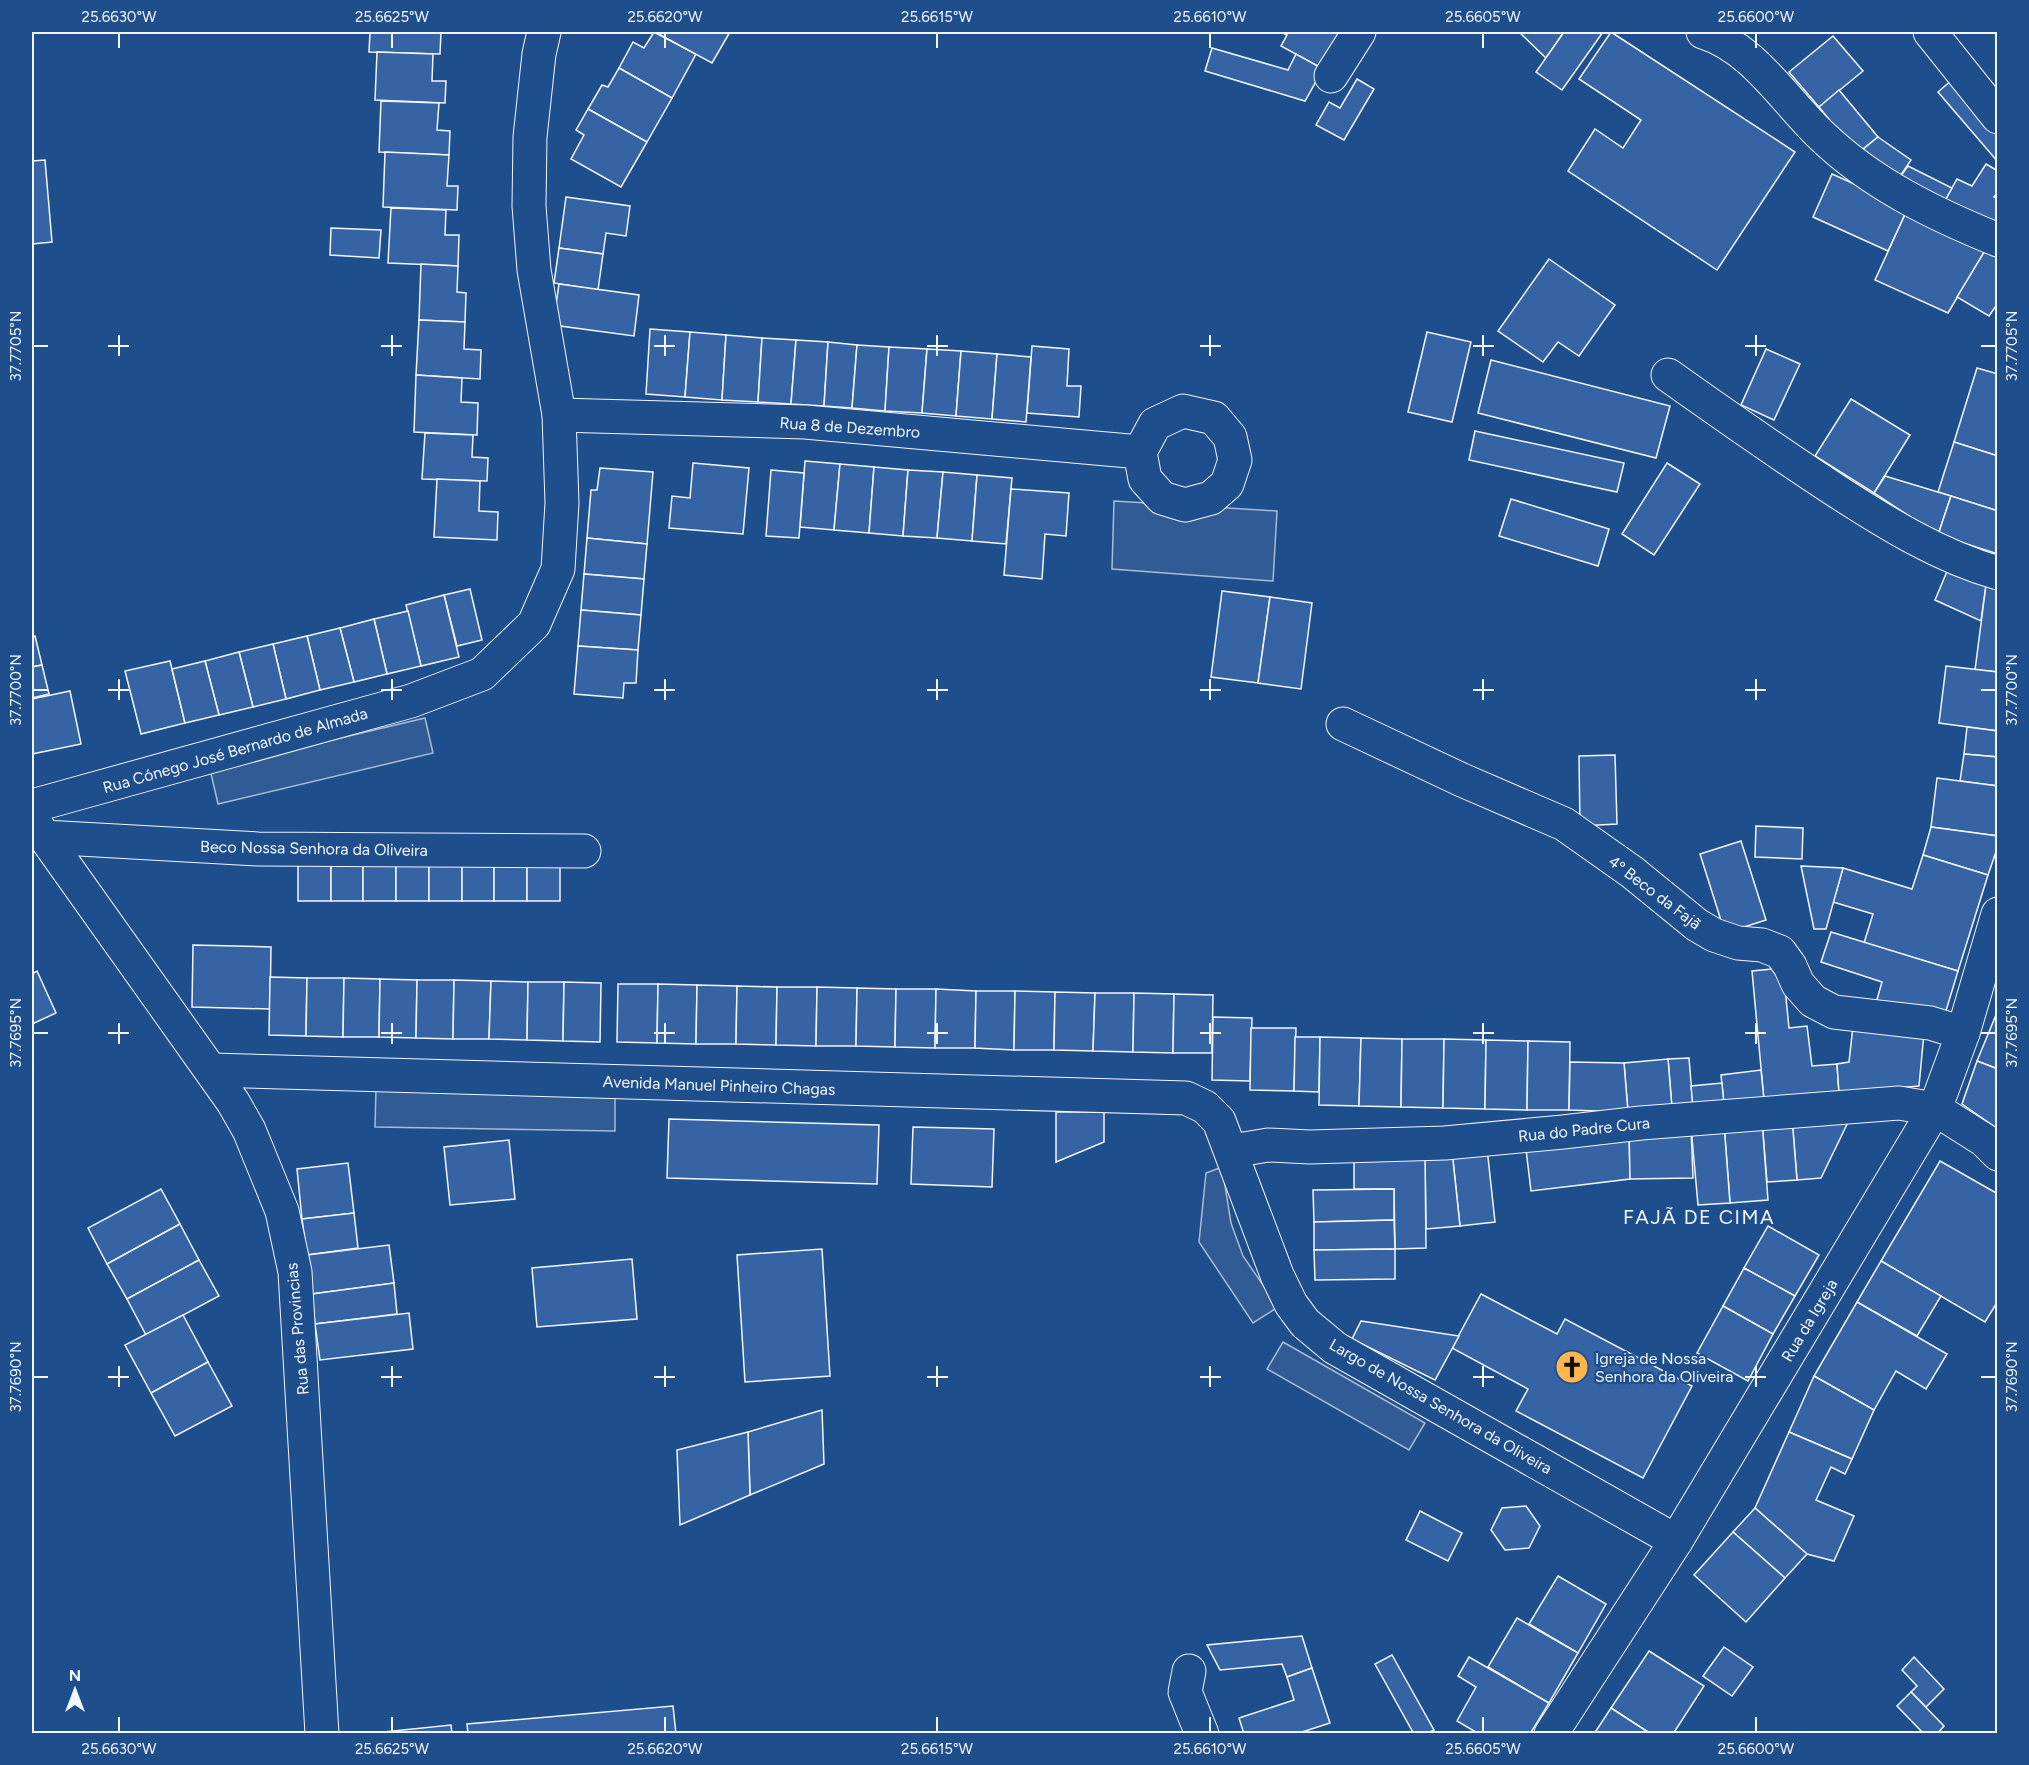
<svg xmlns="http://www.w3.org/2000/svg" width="2029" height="1765" viewBox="0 0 2029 1765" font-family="Figtree,sans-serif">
<rect width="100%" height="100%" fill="#1f4e8c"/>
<!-- parking -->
<g fill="#305b95" stroke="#a8bbd7" stroke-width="1.5">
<polygon points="1114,501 1277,511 1273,581 1112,569"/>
<polygon points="425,718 433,753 218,804 210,769"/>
<polygon points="376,1089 615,1092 615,1131 375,1127"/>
<polygon points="1222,1167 1231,1223 1243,1256 1278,1307 1253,1323 1199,1242 1206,1173"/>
<polygon points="1283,1342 1425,1423 1409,1450 1267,1369"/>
</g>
<!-- building -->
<g fill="#3563a3" stroke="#f2f6ff" stroke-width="1.5">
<polygon points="370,32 441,32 440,54 369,52"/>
<polygon points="654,32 696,54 672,98 619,68 633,42 644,48"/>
<polygon points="655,32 730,32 712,63"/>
<polygon points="1281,32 1343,32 1323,69 1281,46 1287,35"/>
<polygon points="1519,32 1564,32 1546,58"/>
<polygon points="1564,32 1603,32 1562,90 1536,72"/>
<polygon points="1611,32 1795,152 1717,270 1568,171 1595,129 1623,148 1641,120 1579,79"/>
<polygon points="1833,36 1863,71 1819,107 1789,72"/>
<polygon points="1212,48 1288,70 1296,54 1323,69 1305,101 1205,71"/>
<polygon points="377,52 433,54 432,81 446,81 445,103 375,100"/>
<polygon points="619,68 672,98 647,142 588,109 602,85 608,87"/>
<polygon points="1357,79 1374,89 1344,140 1316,125 1329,102 1340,108"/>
<polygon points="1953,79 1998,131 1998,162 1938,92"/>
<polygon points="1839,90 1878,137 1857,154 1819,107"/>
<polygon points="381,101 439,103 437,130 450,131 449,155 379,152"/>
<polygon points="588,109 647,142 621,187 571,159 584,135 576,130"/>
<polygon points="1878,137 1911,160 1897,181 1857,154"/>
<polygon points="385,152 449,155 447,186 458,186 457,210 383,207"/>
<polygon points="45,160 52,242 32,244 32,161"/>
<polygon points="1986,164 1998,171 1998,192 1994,197 1998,199 1998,232 1943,204 1957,179 1972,186"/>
<polygon points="1908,166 1952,188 1943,204 1897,181"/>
<polygon points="1832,174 1908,208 1888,251 1813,217"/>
<polygon points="566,197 630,206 626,236 606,233 603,254 559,248"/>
<polygon points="391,208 446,210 445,235 459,235 458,266 388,263"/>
<polygon points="1908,208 1989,244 1948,313 1875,280"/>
<polygon points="331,228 381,230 379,258 330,255"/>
<polygon points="1989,244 1998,249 1998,303 1989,316 1957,297"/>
<polygon points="559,248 603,254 598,290 554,283"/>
<polygon points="1549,259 1615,305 1579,356 1558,342 1543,362 1498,331"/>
<polygon points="421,264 458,266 457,292 466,293 465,322 419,320"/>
<polygon points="559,284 639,295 634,336 553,325"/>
<polygon points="419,320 465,322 464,349 481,350 480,379 416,375"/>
<polygon points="650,329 690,332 685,397 646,394"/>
<polygon points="690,332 726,335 722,400 685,397"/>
<polygon points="1427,332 1471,342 1452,422 1408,412"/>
<polygon points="726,335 762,338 758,402 722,400"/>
<polygon points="762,338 796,340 791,404 758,402"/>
<polygon points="796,340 828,342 824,406 791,404"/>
<polygon points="828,342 857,345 852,408 824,406"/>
<polygon points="857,345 889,347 885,411 852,408"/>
<polygon points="1032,346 1069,349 1067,386 1081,386 1079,417 1027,413"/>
<polygon points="889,347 927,349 922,413 885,411"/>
<polygon points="927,349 961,351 956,416 922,413"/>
<polygon points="1766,349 1800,364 1774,420 1741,405"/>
<polygon points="961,351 997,354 992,419 956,416"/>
<polygon points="997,354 1031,357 1026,422 992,419"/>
<polygon points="1491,360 1670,406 1656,458 1478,413"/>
<polygon points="1977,368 1998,374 1998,456 1954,442"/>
<polygon points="416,375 462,378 461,402 478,403 477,435 414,432"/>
<polygon points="1851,399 1910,435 1874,493 1815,456"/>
<polygon points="1475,431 1624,463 1617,492 1469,460"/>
<polygon points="425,433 473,435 472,457 488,458 487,481 422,479"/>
<polygon points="1954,442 1998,456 1998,511 1938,492"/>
<polygon points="805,461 840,464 834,530 800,527"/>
<polygon points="693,463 749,468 743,534 669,528 672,496 690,498"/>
<polygon points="1667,463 1700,484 1654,555 1622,534"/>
<polygon points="840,464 874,467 869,533 834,530"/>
<polygon points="874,467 908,470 903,536 869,533"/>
<polygon points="600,468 653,472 647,544 587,538 591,490 597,490"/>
<polygon points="771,470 804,473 799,538 766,536"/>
<polygon points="908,470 943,472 937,538 903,536"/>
<polygon points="943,472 977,475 972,541 937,538"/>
<polygon points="977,475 1012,478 1006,544 972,541"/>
<polygon points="1885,476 1951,496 1938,535 1874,493"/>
<polygon points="437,479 480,481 479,511 498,512 497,540 434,537"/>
<polygon points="1011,489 1069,493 1066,536 1045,534 1042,579 1004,575"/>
<polygon points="1951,496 1998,511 1998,554 1938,535"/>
<polygon points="1511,499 1609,529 1598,566 1499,536"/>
<polygon points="587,538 647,544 644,579 584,574"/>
<polygon points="1948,569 1986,585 1981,621 1935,600"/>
<polygon points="584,574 644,579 641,615 581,610"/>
<polygon points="1986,585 1998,587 1998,672 1975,670"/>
<polygon points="470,589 482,640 457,646 444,595"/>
<polygon points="1222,591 1270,597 1258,683 1211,677"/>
<polygon points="444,595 459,657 421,666 406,605"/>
<polygon points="1270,597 1312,603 1301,689 1258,683"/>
<polygon points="581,610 641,615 638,650 578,646"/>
<polygon points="408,611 421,666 387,674 374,619"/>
<polygon points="374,619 387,674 354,682 340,628"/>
<polygon points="340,628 354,682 320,690 307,636"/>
<polygon points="35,636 42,665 32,667 32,637"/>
<polygon points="307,636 320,690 286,699 273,644"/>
<polygon points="273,644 286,699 253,707 239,652"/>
<polygon points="578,646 638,650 636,683 624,683 623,698 574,694"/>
<polygon points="239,652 253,707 219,715 205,661"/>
<polygon points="170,661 185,723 141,734 125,671"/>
<polygon points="205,661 219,715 185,723 172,669"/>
<polygon points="42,665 49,694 32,698 32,667"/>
<polygon points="1946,666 1998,672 1998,731 1939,723"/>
<polygon points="70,691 81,744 32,754 32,699"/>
<polygon points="1967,727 1998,731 1998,757 1964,754"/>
<polygon points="1964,754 1998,757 1998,786 1960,781"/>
<polygon points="1615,755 1617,824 1580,826 1579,756"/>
<polygon points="1937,778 1998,786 1998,836 1931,827"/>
<polygon points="1756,826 1803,828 1802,859 1755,857"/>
<polygon points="1931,827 1998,836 1998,846 1988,875 1923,855"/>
<polygon points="1741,841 1766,920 1725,933 1700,854"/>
<polygon points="1923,855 1988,875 1958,971 1864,943 1873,914 1833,902 1843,868 1912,889"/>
<polygon points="298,861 331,862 331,901 298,901"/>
<rect x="331" y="862" width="32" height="39"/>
<rect x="363" y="862" width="33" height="39"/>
<rect x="396" y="862" width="33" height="39"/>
<polygon points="429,862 462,863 462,901 429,901"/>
<rect x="462" y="863" width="32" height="38"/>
<rect x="494" y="863" width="33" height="38"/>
<rect x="527" y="863" width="33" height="38"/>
<polygon points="1801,866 1843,868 1826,929 1814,929"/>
<polygon points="1831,932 1958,971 1945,1014 1874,1010 1882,982 1821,962"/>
<polygon points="193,945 271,947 270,1009 192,1007"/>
<polygon points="1783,968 1789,1028 1807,1026 1812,1066 1837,1064 1839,1093 1764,1100 1752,971"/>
<polygon points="37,971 56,1013 32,1024 32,974"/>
<polygon points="270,977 307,978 306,1036 269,1035"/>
<polygon points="307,978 344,978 343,1037 306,1036"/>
<polygon points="344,978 380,979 379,1037 343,1037"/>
<polygon points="380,979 417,980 416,1038 379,1037"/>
<polygon points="417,980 454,980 453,1039 416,1038"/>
<polygon points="454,980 491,981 489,1039 453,1039"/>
<polygon points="491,981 528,982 527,1040 489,1039"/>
<polygon points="528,982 564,982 563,1041 527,1040"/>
<polygon points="564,982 601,983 600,1042 563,1041"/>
<polygon points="618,984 658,984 657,1043 617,1042"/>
<polygon points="658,984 697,985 696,1044 657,1043"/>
<polygon points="697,985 737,986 736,1044 696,1044"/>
<polygon points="737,986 777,987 776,1045 736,1044"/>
<polygon points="777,987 817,987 816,1046 776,1045"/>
<polygon points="817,987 857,988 856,1046 816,1046"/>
<polygon points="857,988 896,989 895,1047 856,1046"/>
<polygon points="896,989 936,989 935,1048 895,1047"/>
<polygon points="936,989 976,991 975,1048 935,1048"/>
<polygon points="976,991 1015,991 1014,1050 975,1048"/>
<polygon points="1015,991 1055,992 1054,1050 1014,1050"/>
<polygon points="1055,992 1095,993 1093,1051 1054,1050"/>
<polygon points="1095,993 1134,993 1133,1052 1093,1051"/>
<polygon points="1134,993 1174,994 1173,1053 1133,1052"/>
<polygon points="1174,994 1213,995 1212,1053 1173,1053"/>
<polygon points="1998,1010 1998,1069 1977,1061"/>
<polygon points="1213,1017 1252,1018 1250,1081 1212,1080"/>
<polygon points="1853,1026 1924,1033 1919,1086 1839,1093 1837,1064 1849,1062"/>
<polygon points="1251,1028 1296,1028 1294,1091 1250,1090"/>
<polygon points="1295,1037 1320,1037 1319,1092 1294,1091"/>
<polygon points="1320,1037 1361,1038 1359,1106 1319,1105"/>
<polygon points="1361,1038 1402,1039 1401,1107 1359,1106"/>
<polygon points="1402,1039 1444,1039 1443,1108 1401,1107"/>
<polygon points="1444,1039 1486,1040 1485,1109 1443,1108"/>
<polygon points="1486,1040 1528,1041 1527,1110 1485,1109"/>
<polygon points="1528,1041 1570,1042 1569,1110 1527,1110"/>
<polygon points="1689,1058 1693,1107 1672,1108 1668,1059"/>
<polygon points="1668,1059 1672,1108 1628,1112 1624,1063"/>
<polygon points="1977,1061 1998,1069 1998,1129 1962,1104"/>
<polygon points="1570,1062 1624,1063 1628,1112 1569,1110"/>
<polygon points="1761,1070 1764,1100 1724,1105 1721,1075"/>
<polygon points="1722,1083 1724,1105 1693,1107 1691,1086"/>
<polygon points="1056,1112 1104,1112 1104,1142 1056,1162"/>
<polygon points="1852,1114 1821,1178 1797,1180 1792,1118"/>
<polygon points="1792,1118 1797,1180 1767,1182 1762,1121"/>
<polygon points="669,1119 879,1125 877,1184 667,1178"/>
<polygon points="1762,1121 1768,1200 1730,1203 1724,1124"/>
<polygon points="1724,1124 1730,1203 1698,1205 1691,1127"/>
<polygon points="913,1127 994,1129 992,1187 911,1184"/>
<polygon points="1629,1127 1630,1179 1531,1191 1525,1141"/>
<polygon points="1629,1127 1691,1127 1693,1178 1630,1179"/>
<polygon points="509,1140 515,1199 450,1205 444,1147"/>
<polygon points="1487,1148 1495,1222 1460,1226 1452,1151"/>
<polygon points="1452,1151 1460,1226 1426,1229 1425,1154"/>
<polygon points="1425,1154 1426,1248 1395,1249 1394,1189 1354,1189 1354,1156"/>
<polygon points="1940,1161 1998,1194 1998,1301 1985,1322 1881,1261"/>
<polygon points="348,1163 354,1213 302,1219 297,1169"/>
<polygon points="161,1189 180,1224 107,1264 88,1228"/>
<polygon points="1394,1189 1394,1220 1314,1222 1313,1190"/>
<polygon points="354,1213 358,1248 307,1255 302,1219"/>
<polygon points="1394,1220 1395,1249 1314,1250 1314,1222"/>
<polygon points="180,1224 199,1260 127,1299 107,1264"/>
<polygon points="1768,1226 1819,1255 1795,1296 1744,1268"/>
<polygon points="389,1245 394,1283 312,1294 307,1255"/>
<polygon points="822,1249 830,1376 745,1382 737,1255"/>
<polygon points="1395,1249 1395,1279 1315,1280 1314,1250"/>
<polygon points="632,1259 637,1319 537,1327 532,1268"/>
<polygon points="199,1260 219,1296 146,1335 127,1299"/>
<polygon points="1881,1261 1941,1296 1917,1336 1857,1302"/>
<polygon points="1744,1268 1795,1296 1773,1334 1723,1306"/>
<polygon points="394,1283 397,1314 315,1324 312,1294"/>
<polygon points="1481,1294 1557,1334 1565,1319 1692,1386 1643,1478 1516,1411 1528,1389 1452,1348"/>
<polygon points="1857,1302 1947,1354 1926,1389 1896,1371 1874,1410 1814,1376"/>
<polygon points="1723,1306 1773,1334 1748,1381 1697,1353"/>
<polygon points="409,1313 413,1349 320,1360 315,1324"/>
<polygon points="183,1315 208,1362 151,1393 125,1345"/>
<polygon points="1361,1321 1459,1336 1435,1380 1352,1339"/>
<polygon points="208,1362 232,1406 175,1436 151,1393"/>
<polygon points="1814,1376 1874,1410 1852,1459 1789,1432"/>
<polygon points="822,1410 824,1464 750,1495 748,1432"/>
<polygon points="748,1432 750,1495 680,1525 677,1450"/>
<polygon points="1789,1432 1852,1459 1845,1474 1831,1467 1816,1500 1854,1516 1834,1561 1807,1554 1755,1508"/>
<polygon points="1526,1506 1540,1526 1529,1548 1505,1550 1491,1530 1502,1508"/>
<polygon points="1755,1508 1807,1554 1785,1578 1733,1532"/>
<polygon points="1420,1511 1462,1533 1448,1561 1406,1540"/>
<polygon points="1733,1532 1785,1578 1746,1622 1694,1575"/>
<polygon points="1558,1576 1606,1604 1578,1653 1529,1624"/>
<polygon points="1517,1618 1578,1653 1549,1703 1488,1667"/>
<polygon points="1302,1636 1312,1668 1287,1677 1282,1664 1220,1670 1207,1645"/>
<polygon points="1724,1647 1753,1667 1732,1696 1703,1676"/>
<polygon points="1649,1651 1704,1686 1673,1734 1651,1734 1611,1708"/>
<polygon points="1392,1655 1434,1730 1426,1734 1414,1734 1375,1664"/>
<polygon points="1469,1657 1549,1703 1530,1734 1479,1734 1457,1721 1476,1687 1458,1676"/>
<polygon points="1914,1657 1944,1689 1926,1707 1911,1692 1917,1686 1902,1670"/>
<polygon points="1312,1668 1330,1723 1296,1734 1244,1734 1239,1718 1294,1700 1287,1677"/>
<polygon points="1911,1692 1944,1726 1937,1734 1924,1734 1897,1706"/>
<polygon points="673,1706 676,1734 468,1734 467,1724"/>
<polygon points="1611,1708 1651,1734 1594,1734"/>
<polygon points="451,1725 452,1734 364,1734"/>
</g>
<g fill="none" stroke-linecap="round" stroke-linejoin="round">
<!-- minor casing -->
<g stroke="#f2f6ff" stroke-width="35">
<g id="minor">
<path d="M1703 32C1754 48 1784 100 1822 136 1872 184 1934 214 1998 240"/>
<polyline points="1930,32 1998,117"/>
<polyline points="1331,76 1359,32"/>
<path d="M1668 375C1723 414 1778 453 1835 490 1886 523 1939 556 1998 573"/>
<polyline points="559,415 805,422 1140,452 1145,479 1162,498 1185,505 1211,498 1227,484 1235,460 1230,437 1214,418 1183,411 1155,424 1140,452"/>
<polyline points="1343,724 1462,780 1564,824 1632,872 1697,925 1714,935 1738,943 1762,945 1780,952 1790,966 1798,984 1813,1001 1834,1012 1930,1023 1963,1033"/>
<polyline points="32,806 411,701 482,674 534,624 558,569 562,503 559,415 534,270 529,206 530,137 539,54 544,32"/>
<polyline points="32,819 233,1102 249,1130 282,1211 295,1272 322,1734"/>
<polyline points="44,837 258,849 584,851"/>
<polyline points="211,1070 1186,1098 1205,1107 1219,1121 1277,1275 1291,1304 1305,1323 1335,1348 1676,1541"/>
<polyline points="1232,1151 1268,1145 1310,1147 1445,1143 1563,1132 1641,1123 1899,1103 1935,1109 1984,1140 1998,1154"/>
<polyline points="1189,1671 1185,1692 1202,1734"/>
<polyline points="1551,1734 1676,1541 1935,1109 1963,1033 1998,914"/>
</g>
</g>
<!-- minor -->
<use href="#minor" stroke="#1f4e8c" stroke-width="33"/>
</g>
<!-- ticks -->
<path fill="none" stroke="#f2f6ff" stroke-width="2" d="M119 33V48M392 33V48M665 33V48M937 33V48M1210 33V48M1483 33V48M1756 33V48M119 335V356M392 335V356M665 335V356M937 335V356M1210 335V356M1483 335V356M1756 335V356M33 346H48M108 346H129M381 346H402M654 346H675M927 346H948M1200 346H1221M1473 346H1494M1745 346H1766M1981 346H1996M119 679V700M392 679V700M665 679V700M937 679V700M1210 679V700M1483 679V700M1756 679V700M33 690H48M108 690H129M381 690H402M654 690H675M927 690H948M1200 690H1221M1473 690H1494M1745 690H1766M1981 690H1996M119 1023V1044M392 1023V1044M665 1023V1044M937 1023V1044M1210 1023V1044M1483 1023V1044M1756 1023V1044M33 1033H48M108 1033H129M381 1033H402M654 1033H675M927 1033H948M1200 1033H1221M1473 1033H1494M1745 1033H1766M1981 1033H1996M119 1366V1387M392 1366V1387M665 1366V1387M937 1366V1387M1210 1366V1387M1483 1366V1387M1756 1366V1387M33 1377H48M108 1377H129M381 1377H402M654 1377H675M927 1377H948M1200 1377H1221M1473 1377H1494M1745 1377H1766M1981 1377H1996M119 1717V1732M392 1717V1732M665 1717V1732M937 1717V1732M1210 1717V1732M1483 1717V1732M1756 1717V1732"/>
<!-- icons -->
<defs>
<g id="church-disc" transform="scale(1.725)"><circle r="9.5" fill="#ffb74d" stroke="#1f4e8c"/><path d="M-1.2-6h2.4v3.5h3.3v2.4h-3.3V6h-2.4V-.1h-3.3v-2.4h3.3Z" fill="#111"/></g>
</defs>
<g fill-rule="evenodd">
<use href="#church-disc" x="1572" y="1367"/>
</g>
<g text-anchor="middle" stroke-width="4.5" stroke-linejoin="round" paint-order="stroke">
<!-- street labels -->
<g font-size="16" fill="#f2f6ff" stroke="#1f4e8c">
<text transform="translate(850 427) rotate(4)" y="6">Rua 8 de Dezembro</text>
<text transform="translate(235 750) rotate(-16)" y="6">Rua Cónego José Bernardo de Almada</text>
<text transform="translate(314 848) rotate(1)" y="6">Beco Nossa Senhora da Oliveira</text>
<text transform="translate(1655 892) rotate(37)" y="6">4º Beco da Fajã</text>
<text transform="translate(719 1085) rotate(2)" y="6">Avenida Manuel Pinheiro Chagas</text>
<text transform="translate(1584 1129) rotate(-6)" y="6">Rua do Padre Cura</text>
<text transform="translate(1809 1320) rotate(-59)" y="6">Rua da Igreja</text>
<text transform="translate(297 1329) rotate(-95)" y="6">Rua das Provincias</text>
<text transform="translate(1441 1406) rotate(30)" y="6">Largo de Nossa Senhora da Oliveira</text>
</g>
<!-- poi labels -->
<g font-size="16" fill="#f2f6ff" stroke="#1f4e8c" text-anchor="start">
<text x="1595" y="1364">Igreja de Nossa<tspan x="1595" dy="18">Senhora da Oliveira</tspan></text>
</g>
<!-- quarter labels -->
<g font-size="20" letter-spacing="1.5" fill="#f2f6ff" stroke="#1f4e8c">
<text x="1699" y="1224">FAJÃ DE CIMA</text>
</g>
</g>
<!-- border -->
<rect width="2029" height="1765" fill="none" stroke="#1f4e8c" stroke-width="66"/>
<!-- north arrow -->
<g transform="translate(75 1690)" stroke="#1f4e8c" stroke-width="4.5" paint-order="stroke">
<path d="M0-4.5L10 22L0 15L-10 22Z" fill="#f2f6ff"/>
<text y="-9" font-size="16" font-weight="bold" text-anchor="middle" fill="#f2f6ff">N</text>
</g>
<rect x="33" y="33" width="1963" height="1699" fill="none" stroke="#f2f6ff" stroke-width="2"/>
<g font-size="15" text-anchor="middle" fill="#f2f6ff">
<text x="119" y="22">25.6630°W</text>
<text x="392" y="22">25.6625°W</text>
<text x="665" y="22">25.6620°W</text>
<text x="937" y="22">25.6615°W</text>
<text x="1210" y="22">25.6610°W</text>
<text x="1483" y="22">25.6605°W</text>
<text x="1756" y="22">25.6600°W</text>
<text transform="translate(16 346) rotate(-90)" y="5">37.7705°N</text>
<text transform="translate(2012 346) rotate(-90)" y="5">37.7705°N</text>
<text transform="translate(16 690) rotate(-90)" y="5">37.7700°N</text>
<text transform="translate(2012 690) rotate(-90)" y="5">37.7700°N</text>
<text transform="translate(16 1033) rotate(-90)" y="5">37.7695°N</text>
<text transform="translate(2012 1033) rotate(-90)" y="5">37.7695°N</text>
<text transform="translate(16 1377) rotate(-90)" y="5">37.7690°N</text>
<text transform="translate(2012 1377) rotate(-90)" y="5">37.7690°N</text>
<text x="119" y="1754">25.6630°W</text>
<text x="392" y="1754">25.6625°W</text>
<text x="665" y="1754">25.6620°W</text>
<text x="937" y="1754">25.6615°W</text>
<text x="1210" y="1754">25.6610°W</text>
<text x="1483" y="1754">25.6605°W</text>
<text x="1756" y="1754">25.6600°W</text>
</g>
</svg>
